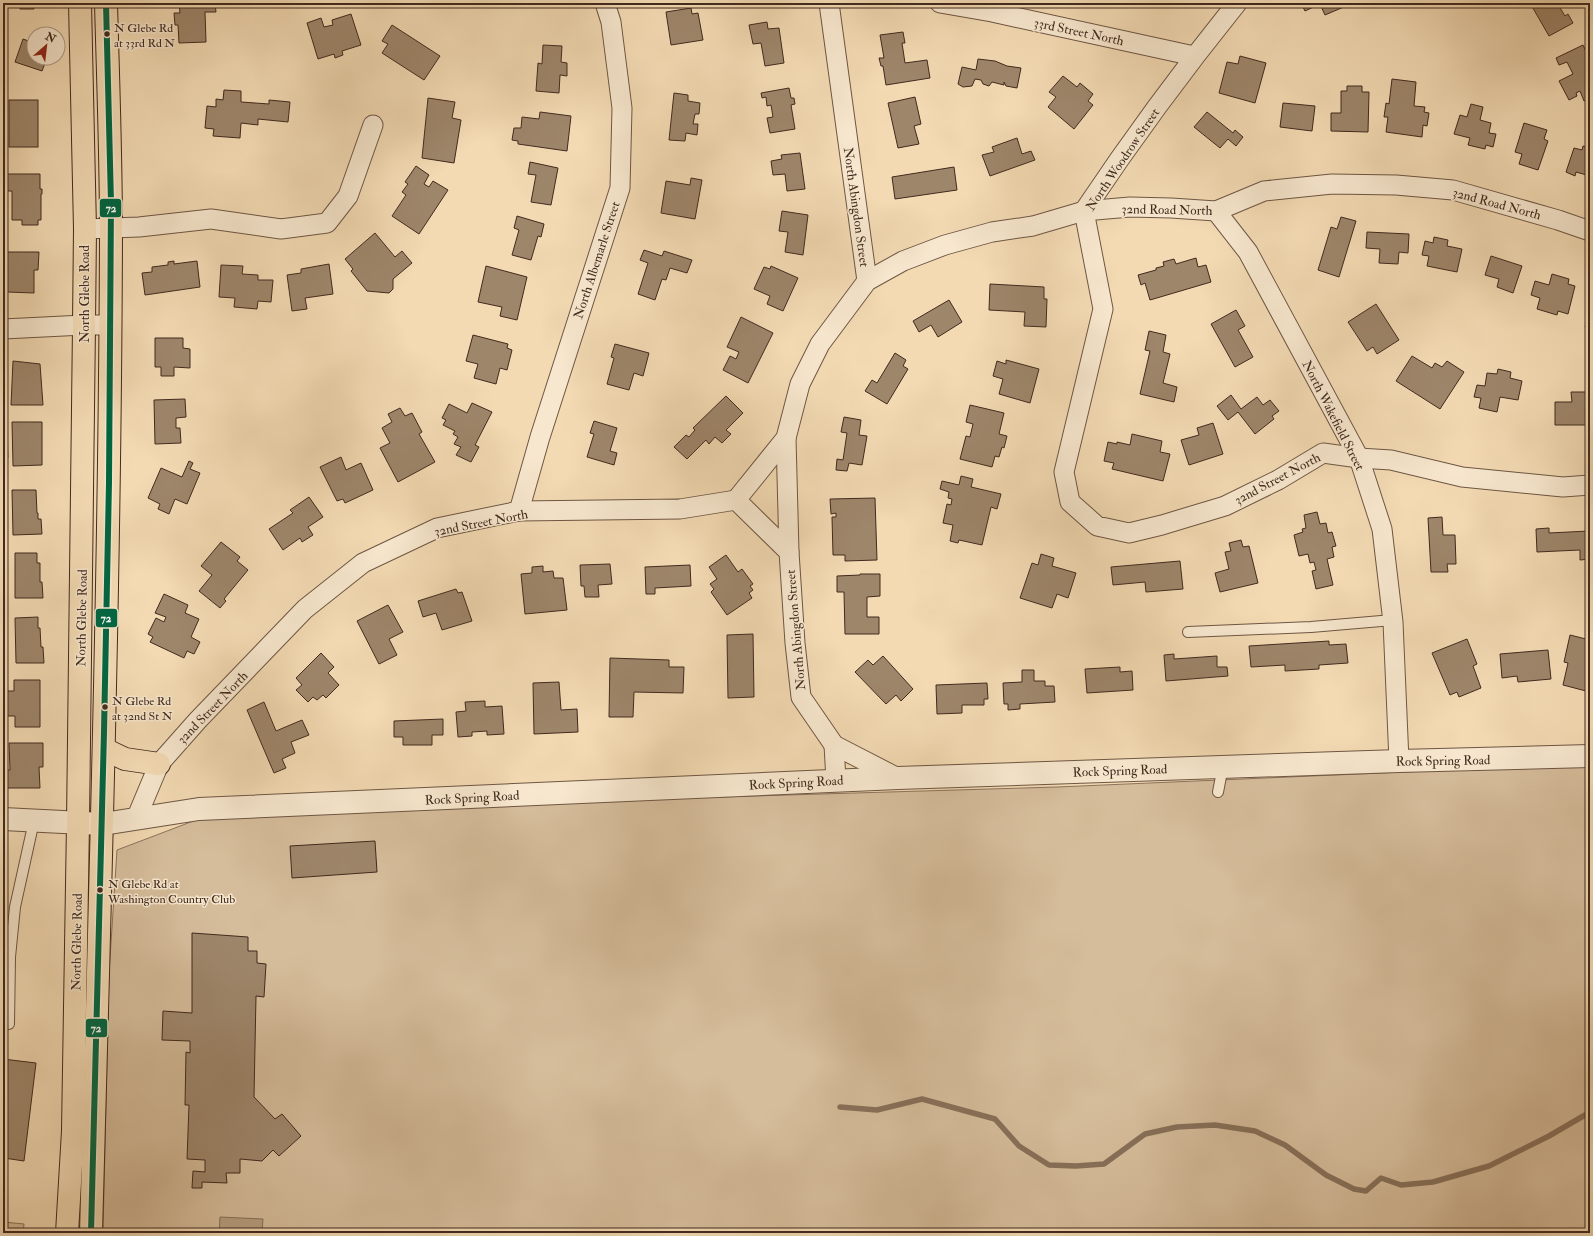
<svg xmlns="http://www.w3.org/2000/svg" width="1593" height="1236" viewBox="0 0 1593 1236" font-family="'IM FELL Double Pica',serif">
<rect width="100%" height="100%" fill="#f3dab3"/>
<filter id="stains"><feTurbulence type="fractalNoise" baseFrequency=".005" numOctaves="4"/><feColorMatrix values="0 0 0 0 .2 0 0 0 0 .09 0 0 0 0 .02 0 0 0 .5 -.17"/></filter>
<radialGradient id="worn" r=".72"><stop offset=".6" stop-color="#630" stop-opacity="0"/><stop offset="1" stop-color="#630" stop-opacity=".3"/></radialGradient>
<!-- green -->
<g fill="#d5bc9a" stroke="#8b735c">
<polygon points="1590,764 1590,1233 103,1233 109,974 117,850 196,820 353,810 619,800 1057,787"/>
<polygon points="3,1222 24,1224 23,1233 3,1233"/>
</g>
<!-- water -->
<g fill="#b69e80" stroke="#877059">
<polygon points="3,431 7,431 8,458 3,458"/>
<polygon points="220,1217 263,1219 262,1233 219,1233"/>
</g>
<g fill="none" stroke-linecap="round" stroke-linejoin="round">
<!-- stream -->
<polyline stroke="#877059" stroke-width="5.5" points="840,1107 877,1110 922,1099 995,1119 1019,1146 1049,1165 1076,1166 1104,1164 1145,1134 1177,1127 1215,1125 1255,1131 1285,1145 1326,1175 1354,1189 1366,1191 1381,1178 1401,1185 1433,1182 1489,1166 1549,1136 1585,1115 1590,1117"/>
</g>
<!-- building -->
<g fill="#9e866b" stroke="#412a1e">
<polygon points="20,3 37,3 37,4 33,4 34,9 20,9"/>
<polygon points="179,3 215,3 216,12 205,12 206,42 179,43 178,25 175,25 174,13 180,13"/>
<polygon points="755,3 776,3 776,4 756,7"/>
<polygon points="1301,3 1353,3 1325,15 1320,4 1305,11"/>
<polygon points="1530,3 1557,3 1565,16 1568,14 1573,23 1549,36"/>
<polygon points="691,8 692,14 698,13 703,40 671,45 666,12"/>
<polygon points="351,14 361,45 342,51 343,55 335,58 334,54 318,59 307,23 321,18 324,27 333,25 332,20"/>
<polygon points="767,22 768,29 779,28 784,63 765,66 761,43 753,44 749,25"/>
<polygon points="392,25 440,56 424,80 382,53 388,44 382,41"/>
<polygon points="903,32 905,43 902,43 905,63 927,60 930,78 886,85 883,66 881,66 879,58 884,58 880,35"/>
<polygon points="23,39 34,43 34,58 47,58 42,71 15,62"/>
<polygon points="543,45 562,46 561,62 567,63 567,76 560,75 559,93 536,91 538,63 542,64"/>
<polygon points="1583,45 1590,60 1590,98 1584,101 1580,91 1576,93 1577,96 1569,100 1559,81 1573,74 1567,62 1559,65 1556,58"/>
<polygon points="1240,56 1266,63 1255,103 1219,93 1227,62 1238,64"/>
<polygon points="978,59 995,61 1007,66 1021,68 1017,88 1006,86 1004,82 1004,85 992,82 989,86 983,84 981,80 975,79 972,86 963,87 958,84 962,67 976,70"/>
<polygon points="1063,76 1077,87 1080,83 1093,94 1088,101 1093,105 1074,129 1048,107 1056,97 1049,92"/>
<polygon points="1392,79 1416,82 1414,106 1425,107 1424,112 1429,113 1427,126 1423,125 1422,137 1386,132 1388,117 1384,117 1386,103 1389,104"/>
<polygon points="1347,86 1362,86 1362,92 1369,92 1368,132 1331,131 1331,113 1341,113 1341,91 1347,91"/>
<polygon points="789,88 791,98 794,98 795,104 791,105 795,129 770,133 767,118 773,117 771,105 767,106 766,97 762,98 761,93"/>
<polygon points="224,90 241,91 241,102 269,104 269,100 290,102 288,122 258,119 258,125 241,123 240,138 213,136 214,129 205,128 207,106 216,107 216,99 223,100"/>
<polygon points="674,93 688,95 688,101 700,103 699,114 695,114 693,124 698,124 697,135 686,133 685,141 669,140"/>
<polygon points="915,97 921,124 914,126 919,144 898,148 888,103"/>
<polygon points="428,98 455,102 452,118 461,120 454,163 422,158"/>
<rect x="9" y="100" width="29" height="47"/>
<polygon points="1283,103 1315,106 1312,131 1280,127"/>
<polygon points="1471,104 1483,107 1480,120 1491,123 1489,133 1496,134 1493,147 1486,145 1485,149 1468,145 1470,138 1454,134 1460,115 1467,117"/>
<polygon points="540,112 571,116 567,151 518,144 518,141 512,140 514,128 521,128 522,117 539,119"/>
<polygon points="1207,112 1233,133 1235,130 1243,137 1236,146 1228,139 1220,148 1194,127"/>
<polygon points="1524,123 1547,130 1544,139 1548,141 1538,170 1519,164 1522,154 1515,152"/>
<polygon points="1017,138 1022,154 1031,151 1035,160 990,176 982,155 994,152 992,147"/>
<polygon points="1583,146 1590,148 1590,176 1576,172 1575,176 1566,172 1574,148 1582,150"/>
<polygon points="800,153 805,189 787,191 785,174 773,175 771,161 782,159 781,155"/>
<polygon points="530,162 558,168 551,205 531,202 536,175 528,174"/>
<polygon points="416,166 429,175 424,184 429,187 433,181 448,190 419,234 392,216 406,195 402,192 408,184 405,182"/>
<polygon points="954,167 957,190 895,199 892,177"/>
<polygon points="4,174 40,174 40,189 42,189 42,194 41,194 41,220 38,220 38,225 22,225 22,220 12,220 12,191 4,191"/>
<polygon points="691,178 702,180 695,219 661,213 666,181 690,185"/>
<polygon points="782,211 808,215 803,255 785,252 788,232 779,231"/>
<polygon points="517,216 544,224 541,237 538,236 531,260 512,255 519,230 514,228"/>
<polygon points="1341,217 1356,221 1339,277 1318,270 1331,227 1337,229"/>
<polygon points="1367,232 1409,234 1408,253 1399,252 1398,264 1379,263 1380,249 1366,248"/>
<polygon points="375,233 395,257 402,251 412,263 393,279 393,289 389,293 367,291 351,271 353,269 345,259"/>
<polygon points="1434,237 1448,240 1447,246 1462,249 1457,272 1427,266 1429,256 1422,255 1425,241 1433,243"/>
<polygon points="644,250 662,256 664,251 692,260 687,273 670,268 666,280 662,279 655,300 638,294 648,263 640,260"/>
<polygon points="3,252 39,252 38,270 34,270 34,293 7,292 7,266 3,266"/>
<polygon points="1491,256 1522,266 1513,293 1497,287 1499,279 1485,275"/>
<polygon points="1196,258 1198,267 1206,265 1211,282 1150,300 1145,283 1141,285 1138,275 1156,270 1156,268 1164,266 1163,262 1174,259 1176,264"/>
<polygon points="174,261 174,264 197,261 200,287 145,295 142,273 152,272 152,267 168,265 168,262"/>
<polygon points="329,264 333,294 305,298 307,309 292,311 287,275 301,273 301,269"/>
<polygon points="221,265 243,266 242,274 258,275 258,280 273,280 271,302 258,301 257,309 234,307 235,298 219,297"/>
<polygon points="486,266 527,277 517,320 500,316 502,307 478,302"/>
<polygon points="771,266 798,278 783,311 767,304 770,296 754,289 764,267 770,269"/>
<polygon points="1552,274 1569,279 1568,284 1575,286 1568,314 1558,311 1557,315 1537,309 1540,298 1531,295 1535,281 1549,285"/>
<polygon points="990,284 1044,287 1044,299 1047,299 1046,327 1024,326 1025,312 989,310"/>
<polygon points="949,300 962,322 938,337 931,325 919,332 913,321"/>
<polygon points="1376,304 1399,340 1377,354 1373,347 1367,351 1348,322"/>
<polygon points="1236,310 1245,326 1238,330 1253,357 1235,367 1211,324"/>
<polygon points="1590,312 1590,329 1585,327"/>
<polygon points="741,317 773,333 748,383 723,370 730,356 736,359 739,352 727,347"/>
<polygon points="1149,331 1166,335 1163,352 1170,354 1163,383 1177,387 1174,402 1140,394 1150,351 1145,350"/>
<polygon points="473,335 508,344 507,348 512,350 507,370 500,368 496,384 474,378 478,364 466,361"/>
<polygon points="155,338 183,338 183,348 190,349 190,368 174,367 174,376 161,376 161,367 155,367"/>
<polygon points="615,344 649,353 643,376 634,373 629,390 607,384 614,358 611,357"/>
<polygon points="895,353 906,360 903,366 908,369 887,404 865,391 872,380 877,383"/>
<polygon points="1412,356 1432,368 1435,363 1442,367 1447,361 1464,372 1440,409 1396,381"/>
<polygon points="1006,360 1039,369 1030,403 999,394 1003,379 993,376 997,361 1006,364"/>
<polygon points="13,361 40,364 43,405 11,405"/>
<polygon points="1498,369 1511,372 1510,378 1522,381 1518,400 1500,397 1497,412 1479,408 1481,398 1474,397 1477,385 1485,386 1487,373 1497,374"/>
<polygon points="1571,392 1587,392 1587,403 1590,403 1590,425 1555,425 1555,402 1572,402"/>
<polygon points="1231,395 1241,409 1257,397 1263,405 1270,400 1279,411 1272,416 1274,419 1255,434 1238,412 1228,420 1217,406"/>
<polygon points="726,396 743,413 726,430 731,434 722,443 715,437 709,444 706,440 687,459 674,447 686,435 689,437 695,430 693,428"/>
<polygon points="185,399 186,417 176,418 176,428 180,428 181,443 155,444 154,400"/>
<polygon points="472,403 492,412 475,445 479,447 471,462 456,455 461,447 454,444 458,437 453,434 455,431 443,425 446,420 442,418 449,404 467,413"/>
<polygon points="970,405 1004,413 999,434 1007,436 1004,448 1002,447 999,457 995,456 992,467 960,459 966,436 970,437 973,424 966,422"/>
<polygon points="400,408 405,416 412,413 422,432 419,434 435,462 398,482 380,448 390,443 382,428 392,422 388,414"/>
<polygon points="844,417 861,420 859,435 867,436 862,465 849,463 847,471 836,470 837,459 843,460 847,433 841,432"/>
<polygon points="594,421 617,428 610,451 617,453 614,465 587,457 594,434 590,433"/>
<polygon points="12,422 42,422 42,465 13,466"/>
<polygon points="1213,423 1223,454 1189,465 1181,440 1199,435 1197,428"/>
<polygon points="1132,434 1162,441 1160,452 1170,454 1163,481 1112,469 1114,463 1104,461 1108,442 1117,444 1117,442 1130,445"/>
<polygon points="341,457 346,470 361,463 373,490 345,503 343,499 337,501 320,467"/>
<polygon points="189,461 193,463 190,469 200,473 187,504 175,499 169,514 158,509 160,504 148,498 161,468 182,477"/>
<polygon points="961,476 973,479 971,487 1001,494 997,509 991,507 982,545 959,540 958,543 950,541 953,525 943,523 947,504 951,505 952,499 948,498 949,492 940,489 942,481 959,485"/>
<polygon points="12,490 36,490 37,513 38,513 38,519 41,519 42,534 13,535"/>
<polygon points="309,497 323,517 308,527 313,535 302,542 300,538 283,550 269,529 293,513 290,510"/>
<polygon points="875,498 877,560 845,561 845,555 833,555 832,517 836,517 836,513 831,514 830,499"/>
<polygon points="1317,512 1320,524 1326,523 1328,533 1332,532 1336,546 1332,547 1334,557 1327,559 1333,585 1316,589 1312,571 1316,570 1314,562 1310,563 1308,554 1299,556 1294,535 1303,532 1302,529 1306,528 1304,515"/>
<polygon points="1442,517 1443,535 1455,535 1456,564 1447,564 1448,572 1431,572 1428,518"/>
<polygon points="1549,528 1549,533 1589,531 1590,559 1580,560 1580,550 1537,552 1536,529"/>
<polygon points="1241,540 1243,547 1249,546 1258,583 1220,592 1215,573 1229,569 1225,552 1231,551 1229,543"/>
<polygon points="221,542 240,557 237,561 248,570 224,599 226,601 220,608 199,591 212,575 201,566"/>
<polygon points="15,553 37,553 37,563 40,563 40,582 42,582 43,598 15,598"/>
<polygon points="1041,554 1054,558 1052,566 1076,573 1068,598 1057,594 1052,608 1020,598 1032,563 1038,565"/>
<polygon points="726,555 738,572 742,569 753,584 750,586 753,590 749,593 752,598 727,615 711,592 714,589 710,584 717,579 709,567"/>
<polygon points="1180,561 1183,589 1146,592 1145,582 1113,585 1111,567"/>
<polygon points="610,564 612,584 598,585 599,597 585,597 584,586 581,586 580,565"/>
<polygon points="690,565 691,586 655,588 655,594 646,594 645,567"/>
<polygon points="543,566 543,572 553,571 554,578 563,578 567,610 525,614 521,574 532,573 532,567"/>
<polygon points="860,574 880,574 880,596 867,597 867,617 879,617 879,634 845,634 844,592 837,592 837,576 860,575"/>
<polygon points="456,589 458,593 462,592 472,621 442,630 436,613 423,617 418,601"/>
<polygon points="164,594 188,605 185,613 199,619 191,637 200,642 194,654 187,651 184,658 150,642 153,637 148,634 156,618 164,622 166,617 155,613"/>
<polygon points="388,605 403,632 389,639 397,655 379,664 357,621"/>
<polygon points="38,617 38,628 40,628 41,647 43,647 44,663 16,663 15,618"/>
<polygon points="753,634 754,697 728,698 727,635"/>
<polygon points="1570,635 1590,640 1590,685 1587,685 1586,691 1563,685 1568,663 1564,662"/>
<polygon points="1467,639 1477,664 1473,666 1481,688 1459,697 1457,692 1450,695 1432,653"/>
<polygon points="1329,641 1329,645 1346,644 1348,663 1319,665 1319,669 1285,671 1285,665 1251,667 1249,646"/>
<polygon points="1548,650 1551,679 1518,682 1517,676 1502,678 1500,654"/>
<polygon points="321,653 334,667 328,673 339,685 326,698 323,695 317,700 313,697 308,702 296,690 302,685 296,678"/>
<polygon points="1174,654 1174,659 1217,656 1217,667 1227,667 1228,676 1166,681 1164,655"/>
<polygon points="883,656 913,689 901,701 896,695 886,704 855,672 868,660 873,665"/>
<polygon points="610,658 669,660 669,667 684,667 683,693 634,692 633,717 609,717"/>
<polygon points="1120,667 1120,672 1132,671 1133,690 1087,693 1085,669"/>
<polygon points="1022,670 1034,670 1034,681 1045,681 1045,686 1054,686 1055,702 1020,704 1020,709 1008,710 1008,704 1004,704 1003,683 1022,682"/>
<polygon points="14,680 40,680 40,727 15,727 15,716 5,716 5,691 14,691"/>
<polygon points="559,682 561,710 577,709 578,732 534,734 533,683"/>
<polygon points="987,683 988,699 984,699 984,705 962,705 962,713 937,714 936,685"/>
<polygon points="485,701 485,707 502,706 504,734 487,735 487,731 472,732 472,736 458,737 456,712 466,711 465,702"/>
<polygon points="264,702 276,731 302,720 309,735 291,742 295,753 282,759 286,768 274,773 247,710"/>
<polygon points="443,719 443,735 432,735 432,745 403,745 403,737 394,737 394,721"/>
<polygon points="9,743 43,743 43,767 39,767 40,788 3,788 3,770 10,770"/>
<polygon points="375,841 377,872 292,878 290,846"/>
<polygon points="192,933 248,937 248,951 257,951 257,963 266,964 264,997 256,996 254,1097 275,1119 282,1114 301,1136 279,1156 273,1150 262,1161 240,1159 240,1173 226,1173 227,1183 202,1182 202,1188 192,1188 193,1171 205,1172 205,1160 187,1159 189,1105 185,1105 186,1052 190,1053 190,1041 162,1040 163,1011 192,1013"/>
<polygon points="3,1059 36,1063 24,1161 4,1158 3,1167"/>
</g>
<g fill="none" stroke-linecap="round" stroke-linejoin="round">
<!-- service casing -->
<g stroke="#6e5643" stroke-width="12">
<g id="service">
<polyline points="1188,632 1311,627 1393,620"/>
<polyline points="1218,792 1223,766"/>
<polyline points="3,1024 9,1024 10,957 15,907 34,821"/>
</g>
</g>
<!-- minor casing -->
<g stroke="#6e5643" stroke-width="21">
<g id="minor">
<polyline points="829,3 867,281"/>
<polyline points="940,3 992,12 1194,56"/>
<path d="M1237 3C1183 70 1132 139 1084 211L1103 309 1064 472 1070 502 1097 526 1129 533 1162 525 1225 506 1278 480 1323 453 1359 458 1391 460 1462 477 1563 487 1590 485"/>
<polyline points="1216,211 1248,252 1359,458 1382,529 1393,622 1399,761"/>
<polyline points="85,229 139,227 211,219 281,229 327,223 348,196 373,125"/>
<polyline points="3,329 84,325 110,325"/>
<polyline points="786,438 789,552"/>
<polyline points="519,511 540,437 620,188 622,108 611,22 605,3"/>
<polyline points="834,745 836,780"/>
<polyline points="898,778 834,745 801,697 795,643 789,552 736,500 786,438 800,384 820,344 867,281 903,261 945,245 992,232 1033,226 1084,211 1130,207 1171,208 1216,211 1264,191 1332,184 1396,185 1453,190 1558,220 1590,231"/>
<polyline points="136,819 159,764 198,720 305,609 363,563 437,528 519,511 680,509 736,500"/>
</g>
</g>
<!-- tertiary casing -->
<g stroke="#6e5643" stroke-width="24">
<polyline id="tertiary" points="3,819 103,824 199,809 898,778 1399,761 1590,756"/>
</g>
<!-- primary casing -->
<g stroke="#412a1e" stroke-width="24">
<g id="primary">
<polyline points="104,749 125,759 159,764"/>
<polyline points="67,1233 73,1131 78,823 84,325 85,229 80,3"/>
<path d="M91 1233C100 899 110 566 111 232 111 156 108 79 106 3"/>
</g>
</g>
<!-- service -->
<use href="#service" stroke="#f7e7ce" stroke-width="10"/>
<!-- minor -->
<use href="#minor" stroke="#f7e7ce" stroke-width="19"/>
<!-- tertiary -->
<use href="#tertiary" stroke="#f7e7ce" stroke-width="22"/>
<!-- primary -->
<use href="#primary" stroke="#f3dab3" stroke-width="22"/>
<!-- bus-1 casing -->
<g stroke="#f7e7ce" stroke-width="9">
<polyline id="bus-1" points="91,1233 104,732 109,482 111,203 106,3"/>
</g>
<!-- bus-1 -->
<use href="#bus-1" stroke="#006641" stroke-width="6"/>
</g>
<!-- markers -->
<g fill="#412a1e" stroke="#f7e7ce" stroke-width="1.5">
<circle cx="107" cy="34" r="3.5"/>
<circle cx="105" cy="707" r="3.5"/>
<circle cx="100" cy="890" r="3.5"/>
</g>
<g text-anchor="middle" stroke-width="3" stroke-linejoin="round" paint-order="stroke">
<!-- bus labels -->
<g font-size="12" fill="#412a1e" stroke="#f7e7ce" text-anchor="start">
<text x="114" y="32">N Glebe Rd<tspan x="114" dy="15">at 33rd Rd N</tspan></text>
<text x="112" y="705">N Glebe Rd<tspan x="112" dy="15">at 32nd St N</tspan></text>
<text x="108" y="888">N Glebe Rd at<tspan x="108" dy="15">Washington Country Club</tspan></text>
</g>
<!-- street labels -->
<g font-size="13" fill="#412a1e" stroke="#f7e7ce">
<text transform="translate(1079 31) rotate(12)" y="5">33rd Street North</text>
<text transform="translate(1122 159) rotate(-56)" y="5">North Woodrow Street</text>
<text transform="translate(1497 203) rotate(15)" y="5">32nd Road North</text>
<text transform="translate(857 207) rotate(82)" y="5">North Abingdon Street</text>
<text transform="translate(1167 209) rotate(1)" y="5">32nd Road North</text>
<text transform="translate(596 260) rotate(-72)" y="5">North Albemarle Street</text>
<text transform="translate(84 294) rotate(-90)" y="5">North Glebe Road</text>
<text transform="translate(1334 415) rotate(63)" y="5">North Wakefield Street</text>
<text transform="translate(1277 478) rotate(-28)" y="5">32nd Street North</text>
<text transform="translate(481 522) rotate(-11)" y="5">32nd Street North</text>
<text transform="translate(81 618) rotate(-89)" y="5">North Glebe Road</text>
<text transform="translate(795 630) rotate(-95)" y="5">North Abingdon Street</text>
<text transform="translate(212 707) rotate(-46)" y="5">32nd Street North</text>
<text transform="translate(1443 760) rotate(-1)" y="5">Rock Spring Road</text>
<text transform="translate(1120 770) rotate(-2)" y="5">Rock Spring Road</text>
<text transform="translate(796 782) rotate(-3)" y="5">Rock Spring Road</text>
<text transform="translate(472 797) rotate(-3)" y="5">Rock Spring Road</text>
<text transform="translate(76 942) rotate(-89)" y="5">North Glebe Road</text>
</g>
</g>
<g stroke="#f7e7ce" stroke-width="1.5">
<rect x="99" y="198" width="23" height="20" rx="4" fill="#006641"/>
<rect x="95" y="608" width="23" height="20" rx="4" fill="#006641"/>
<rect x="85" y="1018" width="23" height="20" rx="4" fill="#006641"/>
</g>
<g font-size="11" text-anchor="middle" font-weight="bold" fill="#fff">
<text x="111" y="212">72</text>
<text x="106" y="622">72</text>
<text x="96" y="1032">72</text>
</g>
<!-- margin -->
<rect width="1593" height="1236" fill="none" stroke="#f3dab3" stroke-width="16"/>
<rect x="4" y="4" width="1585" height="1228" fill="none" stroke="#412a1e" stroke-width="2"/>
<rect x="8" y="8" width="1577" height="1220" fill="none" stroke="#412a1e"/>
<!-- north arrow -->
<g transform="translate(46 46) rotate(28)"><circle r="19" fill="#f7e7ce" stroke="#ae9b88"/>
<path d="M0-3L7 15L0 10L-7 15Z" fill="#8f2418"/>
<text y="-6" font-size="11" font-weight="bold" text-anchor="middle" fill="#412a1e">N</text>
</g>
<rect width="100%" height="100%" filter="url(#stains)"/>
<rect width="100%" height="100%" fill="url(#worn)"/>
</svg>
